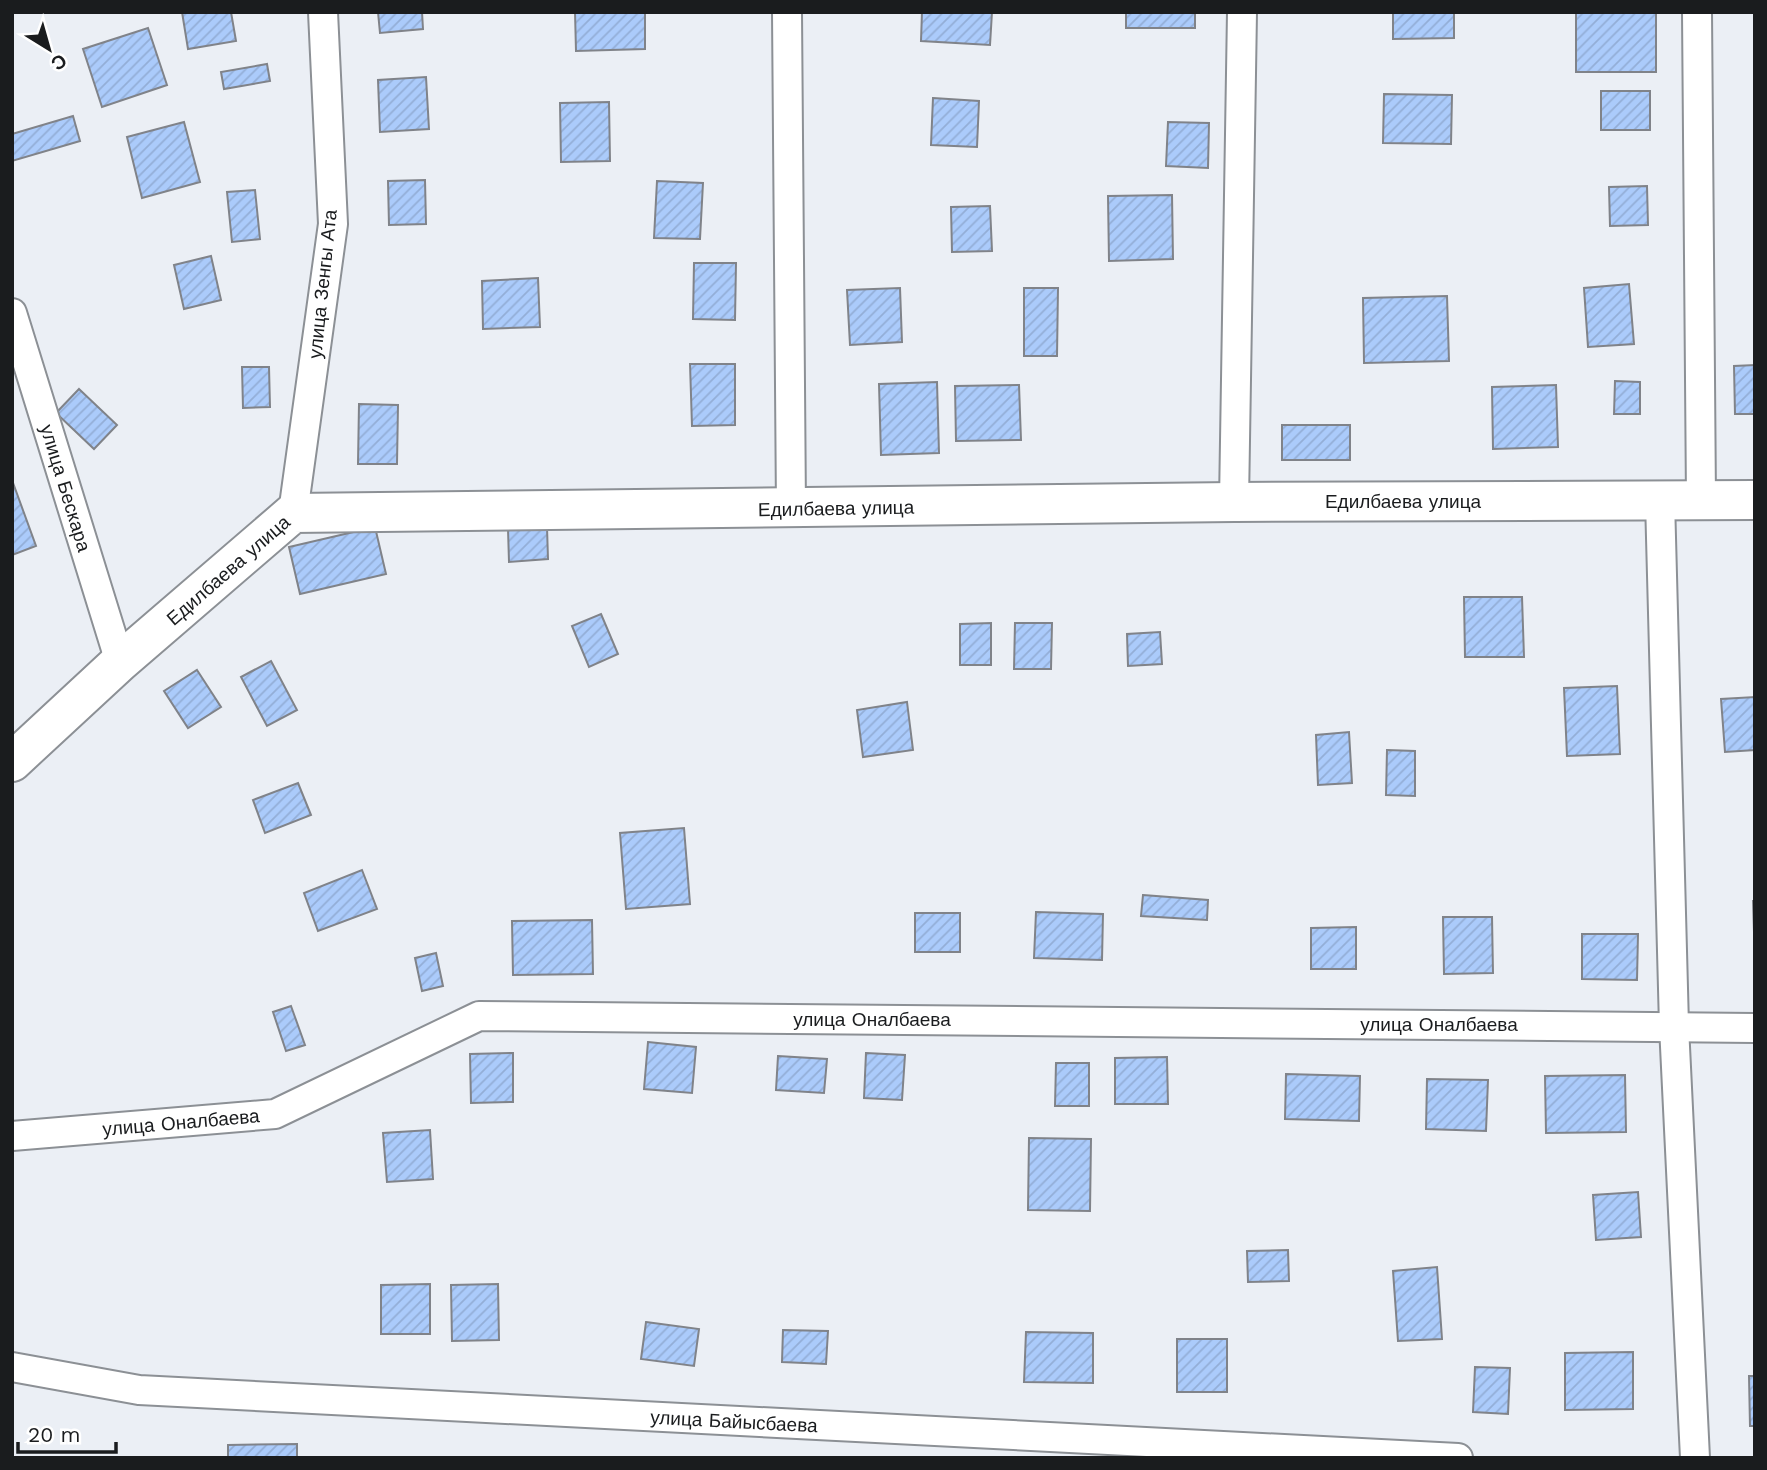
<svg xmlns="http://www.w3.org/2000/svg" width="1767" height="1470" viewBox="0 0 1767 1470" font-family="'Work Sans',sans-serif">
<defs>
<pattern id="building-hatch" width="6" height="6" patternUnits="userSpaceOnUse" patternTransform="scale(1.75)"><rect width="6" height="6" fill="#abcbfb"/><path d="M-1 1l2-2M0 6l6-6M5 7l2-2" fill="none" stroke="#93aed7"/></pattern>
</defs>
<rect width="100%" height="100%" fill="#ebeff5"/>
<!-- building -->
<g fill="url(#building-hatch)" stroke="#808389" stroke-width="2">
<polygon points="182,12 231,12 236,41 188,49"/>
<polygon points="378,12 422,12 423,29 380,33"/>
<polygon points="575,12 645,12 645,49 576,51"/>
<polygon points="922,12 992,12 990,45 921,41"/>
<rect x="1126" y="12" width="69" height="16"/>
<polygon points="1393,12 1454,12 1454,38 1393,39"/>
<rect x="1576" y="12" width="80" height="60"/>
<polygon points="148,28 167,85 102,107 83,49"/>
<polygon points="267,64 270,81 224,89 221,72"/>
<polygon points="426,77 429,129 380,132 378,80"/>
<rect x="1601" y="91" width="49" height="39"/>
<polygon points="1384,94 1452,95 1451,144 1383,143"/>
<polygon points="933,98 979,101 977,147 931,145"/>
<polygon points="609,102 610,161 561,162 560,103"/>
<polygon points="73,116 80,141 12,161 12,134"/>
<polygon points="184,122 200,182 142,198 127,137"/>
<polygon points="1168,122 1209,123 1208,168 1166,166"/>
<polygon points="425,180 426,224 389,225 388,181"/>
<polygon points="657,181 703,183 700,239 654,238"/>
<polygon points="1647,186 1648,225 1610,226 1609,187"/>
<polygon points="255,190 260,239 232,242 227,192"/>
<polygon points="1172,195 1173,259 1109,261 1108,196"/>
<polygon points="990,206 992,251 952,252 951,207"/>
<polygon points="211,256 221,300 184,309 174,265"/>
<polygon points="694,263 736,263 735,320 693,319"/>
<polygon points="538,278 540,327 483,329 482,281"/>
<polygon points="1629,284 1634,344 1588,347 1584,288"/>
<polygon points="900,288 902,342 850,345 847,290"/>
<polygon points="1024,288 1058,288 1057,356 1024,356"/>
<polygon points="1447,296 1449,361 1364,363 1363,298"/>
<polygon points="690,364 735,364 735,425 692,426"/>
<polygon points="1755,365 1755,414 1735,414 1734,366"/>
<polygon points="242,367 269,367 270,407 243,408"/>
<polygon points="1615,381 1640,382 1640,414 1614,414"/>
<polygon points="937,382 939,453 881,455 879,384"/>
<polygon points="1019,385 1021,440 956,441 955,386"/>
<polygon points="1556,385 1558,447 1493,449 1492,387"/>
<polygon points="79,389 117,425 94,449 56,413"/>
<polygon points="359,404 398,405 397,464 358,464"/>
<rect x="1282" y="425" width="68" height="35"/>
<polygon points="12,480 36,546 12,555"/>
<polygon points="375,527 386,574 300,594 289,547"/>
<polygon points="547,527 548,559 509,562 508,529"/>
<polygon points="1464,597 1522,597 1524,657 1465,657"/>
<polygon points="601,614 618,654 589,667 572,626"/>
<polygon points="991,623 991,665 960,665 960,624"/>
<polygon points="1015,623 1052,623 1051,669 1014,669"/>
<polygon points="1160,632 1162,664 1128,666 1127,634"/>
<polygon points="271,661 297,710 267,726 241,677"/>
<polygon points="197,670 221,707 188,728 164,691"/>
<polygon points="1617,686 1620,754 1567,756 1564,688"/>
<polygon points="1755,697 1755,750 1725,752 1721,699"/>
<polygon points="907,702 913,750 863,757 857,710"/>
<polygon points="1349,732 1352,783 1318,785 1316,735"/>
<polygon points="1387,750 1415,751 1415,796 1386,795"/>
<polygon points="298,783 311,815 265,833 253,800"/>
<polygon points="684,828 690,904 626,909 620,833"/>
<polygon points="362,870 377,909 318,931 304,893"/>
<polygon points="1143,895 1208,900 1207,920 1141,916"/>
<polygon points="1753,901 1755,901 1755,963"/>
<polygon points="1036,912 1103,914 1102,960 1034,958"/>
<rect x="915" y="913" width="45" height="39"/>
<polygon points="1443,917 1492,917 1493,973 1444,974"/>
<polygon points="592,920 593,974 513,975 512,921"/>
<polygon points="1356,927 1356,969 1311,969 1311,928"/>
<polygon points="1582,934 1638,934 1637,980 1582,979"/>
<polygon points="436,953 443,986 422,991 415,958"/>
<polygon points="291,1006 305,1045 286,1051 273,1012"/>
<polygon points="648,1042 696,1047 692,1093 644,1089"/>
<polygon points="513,1053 513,1102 471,1103 470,1054"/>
<polygon points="866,1053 905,1055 902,1100 864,1098"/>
<polygon points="778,1056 827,1059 824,1093 776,1090"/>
<polygon points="1167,1057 1168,1104 1115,1104 1115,1058"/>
<polygon points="1056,1063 1089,1063 1089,1106 1055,1106"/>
<polygon points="1286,1074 1360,1076 1359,1121 1285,1119"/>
<polygon points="1625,1075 1626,1132 1546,1133 1545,1076"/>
<polygon points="1427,1079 1488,1080 1486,1131 1426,1129"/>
<polygon points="430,1130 433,1179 387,1182 383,1133"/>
<polygon points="1029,1138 1091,1139 1090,1211 1028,1210"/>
<polygon points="1638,1192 1641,1237 1596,1240 1593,1195"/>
<polygon points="1288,1250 1289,1281 1248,1282 1247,1251"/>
<polygon points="1437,1267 1442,1339 1398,1341 1393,1271"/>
<polygon points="430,1284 430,1334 381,1334 381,1285"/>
<polygon points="498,1284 499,1340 452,1341 451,1285"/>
<polygon points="646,1322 699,1329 694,1366 641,1359"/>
<polygon points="783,1330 828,1331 826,1364 782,1362"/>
<polygon points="1026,1332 1093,1333 1093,1383 1024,1382"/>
<rect x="1177" y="1339" width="50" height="53"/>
<polygon points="1633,1352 1633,1409 1565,1410 1565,1353"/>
<polygon points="1475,1367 1510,1368 1508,1414 1473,1412"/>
<polygon points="1749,1376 1755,1376 1755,1426 1750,1426"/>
<polygon points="297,1444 297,1458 228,1458 228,1445"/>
</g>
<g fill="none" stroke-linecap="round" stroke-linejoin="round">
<!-- street casing -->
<g stroke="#8c9095" stroke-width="32">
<g id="street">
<polyline points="787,12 791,509"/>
<polyline points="1697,12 1701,500"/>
<polyline points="12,313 120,662"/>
<polyline points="1660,500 1674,1026 1695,1458"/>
<polyline points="1234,502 1242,12"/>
<polyline points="293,513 333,224 323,12"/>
<polyline points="12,1136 275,1114 479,1016 1755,1028"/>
<polyline points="12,1367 139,1390 1458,1458"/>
</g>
</g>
<!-- secondary casing -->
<g stroke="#8c9095" stroke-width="42">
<polyline id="secondary" points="12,762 120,662 293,513 1234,502 1755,500"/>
</g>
<!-- street -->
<use href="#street" stroke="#fff" stroke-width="28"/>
<!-- secondary -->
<use href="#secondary" stroke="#fff" stroke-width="38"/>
</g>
<g text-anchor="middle" stroke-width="5" stroke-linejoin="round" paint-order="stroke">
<!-- street labels -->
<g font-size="19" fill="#1a1c1e" stroke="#fff">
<text transform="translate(322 284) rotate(-84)" y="7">улица Зенгы Ата</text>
<text transform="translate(66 488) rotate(73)" y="7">улица Бескара</text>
<text x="1403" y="508">Едилбаева улица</text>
<text transform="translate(836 508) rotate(-1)" y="7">Едилбаева улица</text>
<text transform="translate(228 570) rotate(-41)" y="7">Едилбаева улица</text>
<text x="872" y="1026">улица Оналбаева</text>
<text x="1439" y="1031">улица Оналбаева</text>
<text transform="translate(181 1122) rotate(-5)" y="7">улица Оналбаева</text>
<text transform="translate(734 1421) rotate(3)" y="7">улица Байысбаева</text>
</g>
</g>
<!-- border -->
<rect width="1767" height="1470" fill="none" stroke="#1a1c1e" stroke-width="28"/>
<!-- north arrow -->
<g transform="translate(49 49) rotate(143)" stroke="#ffffff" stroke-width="5" paint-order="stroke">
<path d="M0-5L12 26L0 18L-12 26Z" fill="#1a1c1e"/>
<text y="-10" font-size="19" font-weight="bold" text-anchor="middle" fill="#1a1c1e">С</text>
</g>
<!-- scale -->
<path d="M18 1442v10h98v-10" fill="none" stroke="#1a1c1e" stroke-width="3.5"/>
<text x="28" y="1442" font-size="21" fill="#1a1c1e" stroke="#ffffff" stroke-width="5" paint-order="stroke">20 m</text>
</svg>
